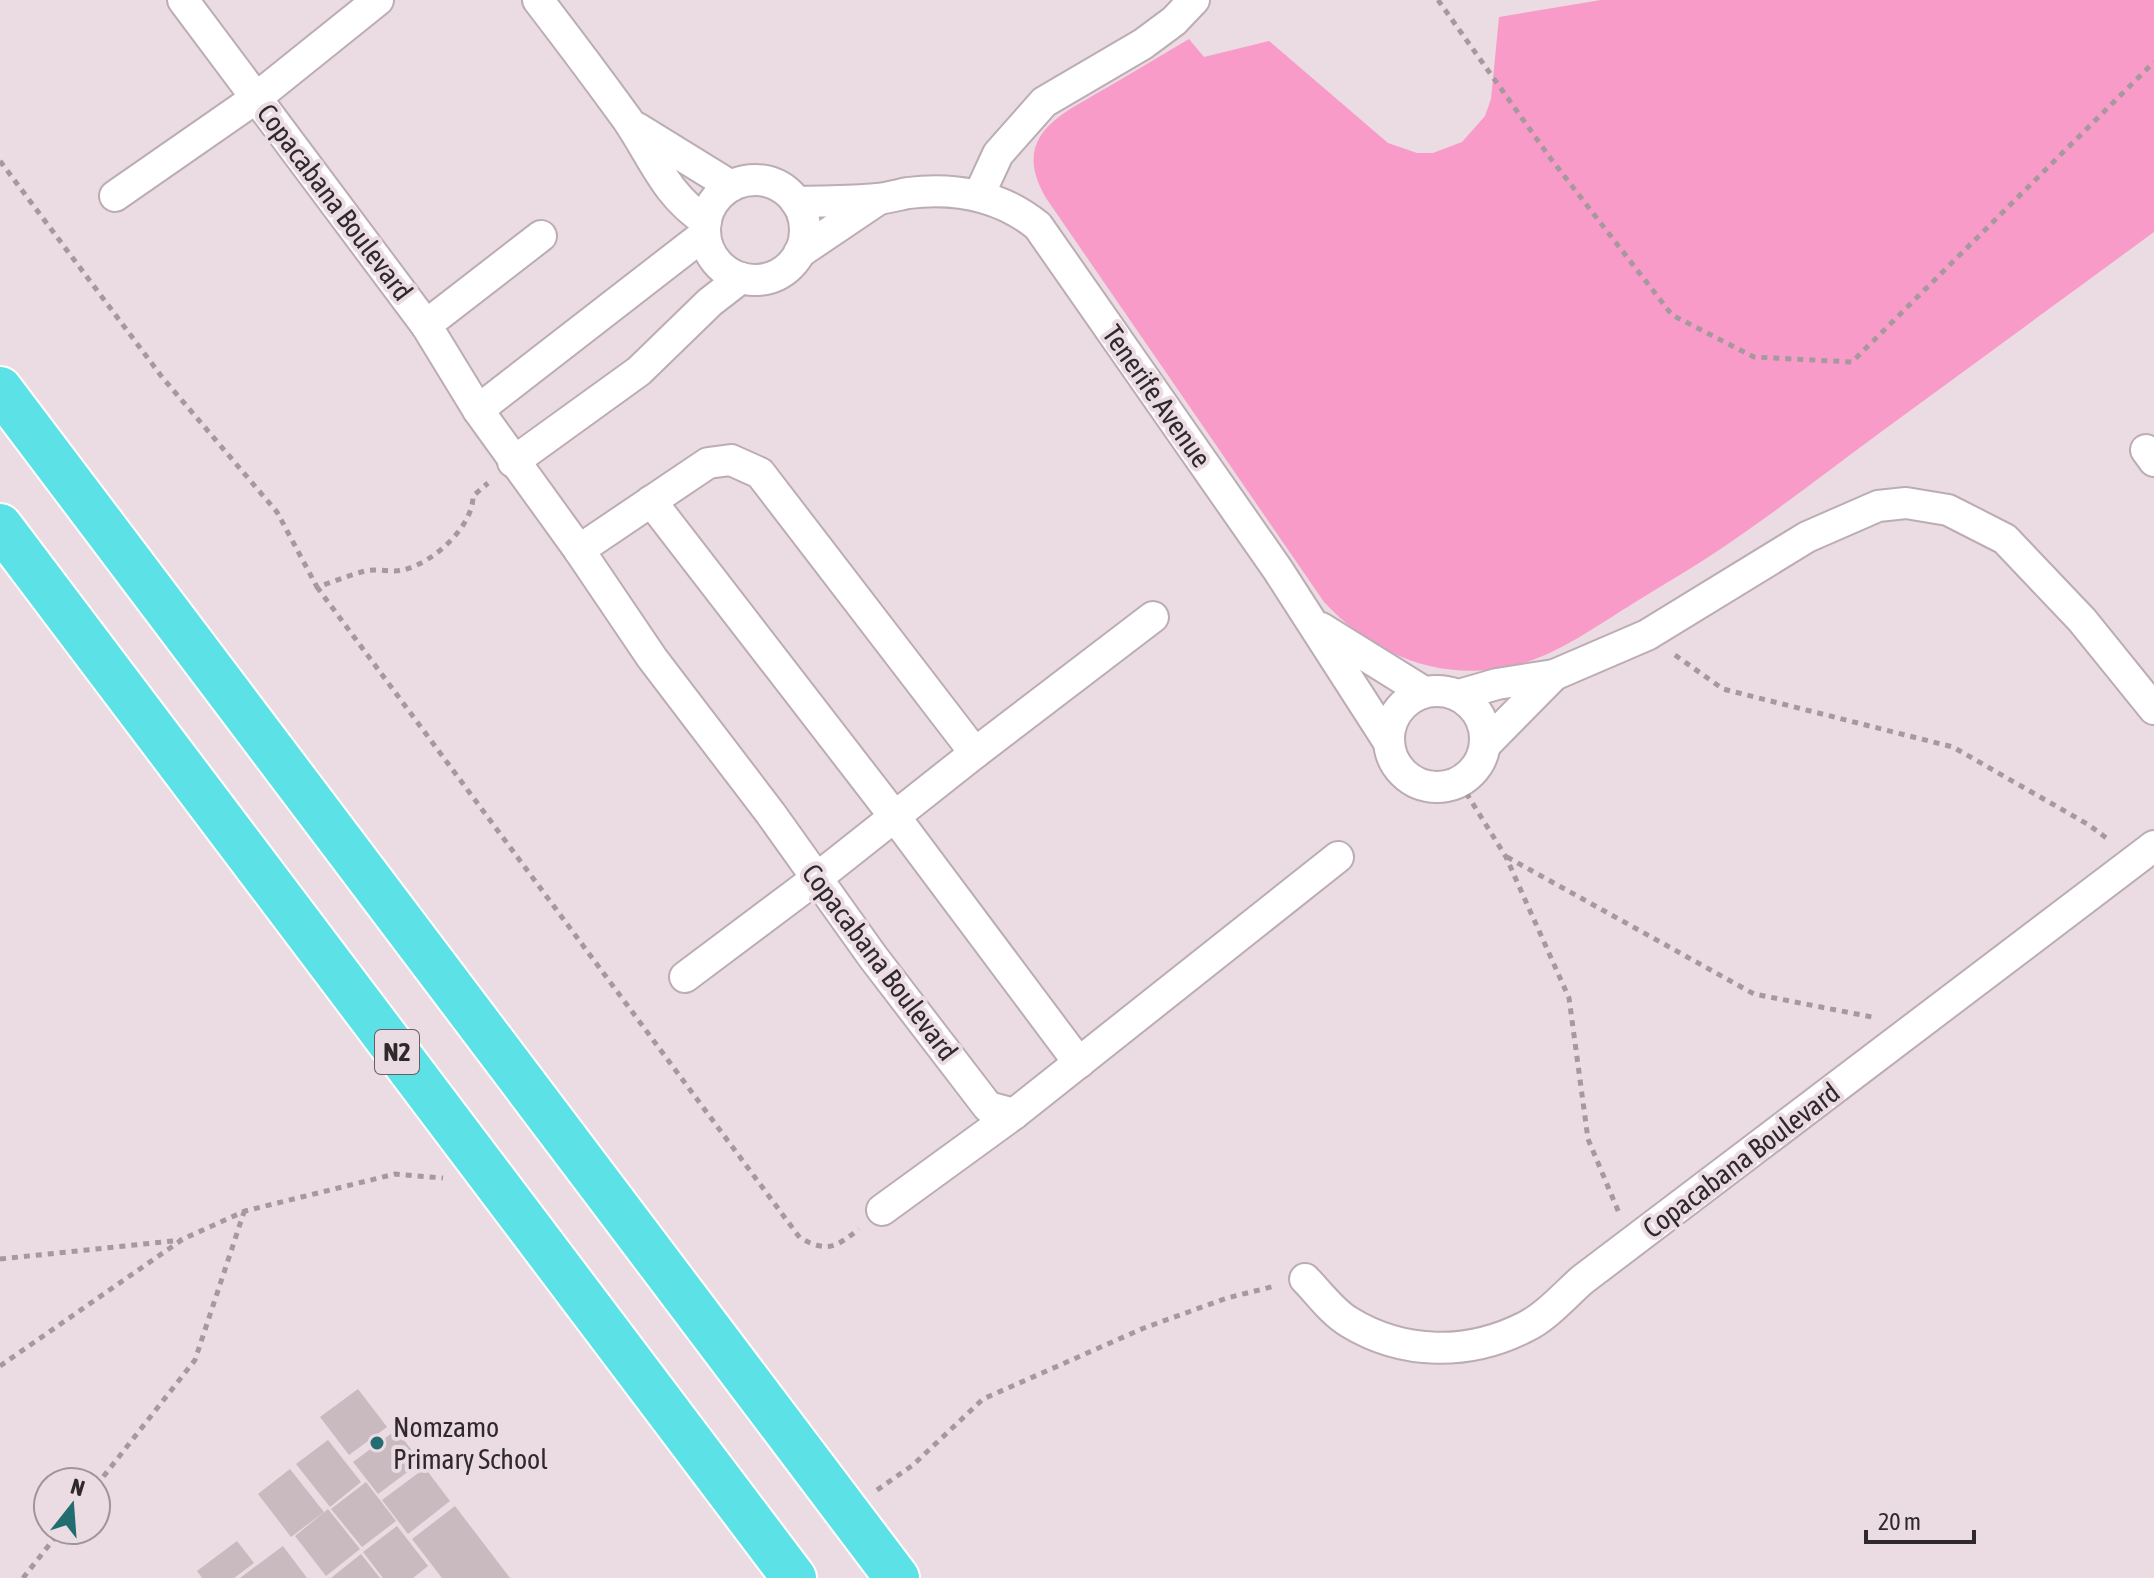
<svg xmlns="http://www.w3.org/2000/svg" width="2154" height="1578" viewBox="0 0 2154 1578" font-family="'Asap Condensed',sans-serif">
<rect width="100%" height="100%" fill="#ebdbe2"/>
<!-- green -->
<path fill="#f99bc8" d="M1601 0H2154V232C2064 298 1975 363 1885 429 1830 469 1776 512 1719 550 1694 567 1667 582 1642 598 1595 626 1547 665 1490 670 1424 676 1368 649 1324 602L1046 198C1009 135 1062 114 1108 87 1135 71 1162 55 1189 39L1204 57 1269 41 1388 143 1417 153H1433L1462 142 1485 116 1491 99 1499 17Z"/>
<!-- building -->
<g fill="#c9bac0">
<polygon points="358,1389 387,1427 349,1455 320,1417"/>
<polygon points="396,1430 421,1462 378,1494 353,1462"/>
<polygon points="328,1440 361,1482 330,1507 296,1464"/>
<polygon points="425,1468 450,1501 408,1534 382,1500"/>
<polygon points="290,1469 324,1512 291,1537 258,1494"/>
<polygon points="366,1482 396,1521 362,1547 331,1509"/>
<polygon points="455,1506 510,1578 442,1578 412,1539"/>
<polygon points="328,1509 360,1549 326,1576 295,1536"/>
<polygon points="397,1526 428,1566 413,1578 383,1578 363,1552"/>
<polygon points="237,1541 254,1563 234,1578 202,1578 197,1571"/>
<polygon points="283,1546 307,1578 240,1578"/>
<polygon points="361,1554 380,1578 331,1578"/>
</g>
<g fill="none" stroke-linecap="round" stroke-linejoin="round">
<!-- minor casing -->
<g stroke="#bcacb3" stroke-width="34">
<g id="minor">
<polyline points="183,0 426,325 478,410 579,550 652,658 771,814 873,957 988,1107 1014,1114 1338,857"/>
<path d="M538 0C568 39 598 79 627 119 653 157 666 196 706 221"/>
<polyline points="637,128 731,186"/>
<circle cx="755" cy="230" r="50"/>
<polyline points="979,195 998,154 1044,102 1143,44 1174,21 1194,0"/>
<polyline points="115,196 256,98 378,0"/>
<path d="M796 202C823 201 850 202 877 199 888 198 898 195 908 193 956 187 1001 196 1038 226L1278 570 1388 741"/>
<polyline points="799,253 879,199"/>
<polyline points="426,325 541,236"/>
<polyline points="478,410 705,234"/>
<polyline points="2146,450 2154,461"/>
<polyline points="513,462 639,371 710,302 741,278"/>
<polyline points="651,501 895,817 1079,1063"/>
<polyline points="579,550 708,463 731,460 760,473 975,753 817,878 685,977"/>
<polyline points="1321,628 1424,692"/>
<circle cx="1437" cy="739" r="48"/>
<polyline points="1459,695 1497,684 1554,675 1647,635 1807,537 1878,506 1906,503 1948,510 2005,539 2082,620 2154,709"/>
<polyline points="1486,744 1554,675"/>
<polyline points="975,753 1153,617"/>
<polyline points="882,1210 1014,1114"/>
<path d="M1305 1279C1318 1292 1332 1312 1349 1322 1403 1355 1468 1356 1525 1327 1546 1317 1565 1295 1582 1280L2154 846"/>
</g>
</g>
<!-- trunk casing -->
<g stroke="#fff" stroke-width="48">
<g id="trunk">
<polyline points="0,389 897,1578"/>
<polyline points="0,526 794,1578"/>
</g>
</g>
<!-- path -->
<g stroke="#a5999e" stroke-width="5" stroke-dasharray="6 6" stroke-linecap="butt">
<polyline points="1438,0 1551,159 1672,315 1754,357 1852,362 2154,62"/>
<path d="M0 161 162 377 277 512 317 587C333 582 349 575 365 571 378 568 391 573 403 570 433 563 473 527 473 496L488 483"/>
<path d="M317 587 800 1238C828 1253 836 1247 859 1229"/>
<polyline points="1675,655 1723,689 1953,747 2089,825 2109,840"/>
<polyline points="1460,783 1506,857 1569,998 1588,1139 1619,1213"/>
<polyline points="1507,857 1754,994 1872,1017"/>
<polyline points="0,1259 182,1240"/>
<polyline points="0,1366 183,1239 245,1211 395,1174 443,1178"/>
<polyline points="96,1486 195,1360 244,1212"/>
<polyline points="877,1490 913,1465 983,1399 1144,1328 1227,1298 1275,1286"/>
<polyline points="23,1578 61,1530"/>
</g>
<!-- minor -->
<use href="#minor" stroke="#fff" stroke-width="30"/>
<!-- trunk -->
<use href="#trunk" stroke="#5ce2e6" stroke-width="44"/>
</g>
<!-- markers -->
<circle fill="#216d6f" stroke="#ebdbe2" stroke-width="3" cx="377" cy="1443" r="8"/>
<g text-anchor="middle" stroke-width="8" stroke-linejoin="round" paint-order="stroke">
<!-- shield labels -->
<rect fill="#ebdbe2" stroke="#675e62" stroke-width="2" x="375" y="1030" width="44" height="44" rx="6"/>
<g font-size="26" font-weight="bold" fill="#2f292b">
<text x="397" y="1061">N2</text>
</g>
<!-- street labels -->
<g font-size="28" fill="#2f292b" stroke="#ebdbe2">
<text transform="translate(335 202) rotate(53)" y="10">Copacabana Boulevard</text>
<text transform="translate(1157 396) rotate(55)" y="10">Tenerife Avenue</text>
<text transform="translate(880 962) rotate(53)" y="10">Copacabana Boulevard</text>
<text transform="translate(1741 1160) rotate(-37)" y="10">Copacabana Boulevard</text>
</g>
<!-- poi labels -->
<g font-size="28" fill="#2f292b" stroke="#ebdbe2" text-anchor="start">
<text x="393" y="1437">Nomzamo<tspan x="393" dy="32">Primary School</tspan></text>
</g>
</g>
<!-- north arrow -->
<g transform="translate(72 1506) rotate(17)"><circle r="38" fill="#ebdbe2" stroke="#a09499" stroke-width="2"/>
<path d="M0-6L14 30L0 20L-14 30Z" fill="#216d6f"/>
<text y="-12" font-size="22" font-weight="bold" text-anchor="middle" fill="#2f292b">N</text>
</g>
<!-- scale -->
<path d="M1866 1530v12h108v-12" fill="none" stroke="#2f292b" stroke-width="4"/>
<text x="1878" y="1530" font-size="24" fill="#2f292b" stroke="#ebdbe2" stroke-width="6" paint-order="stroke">20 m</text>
</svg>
